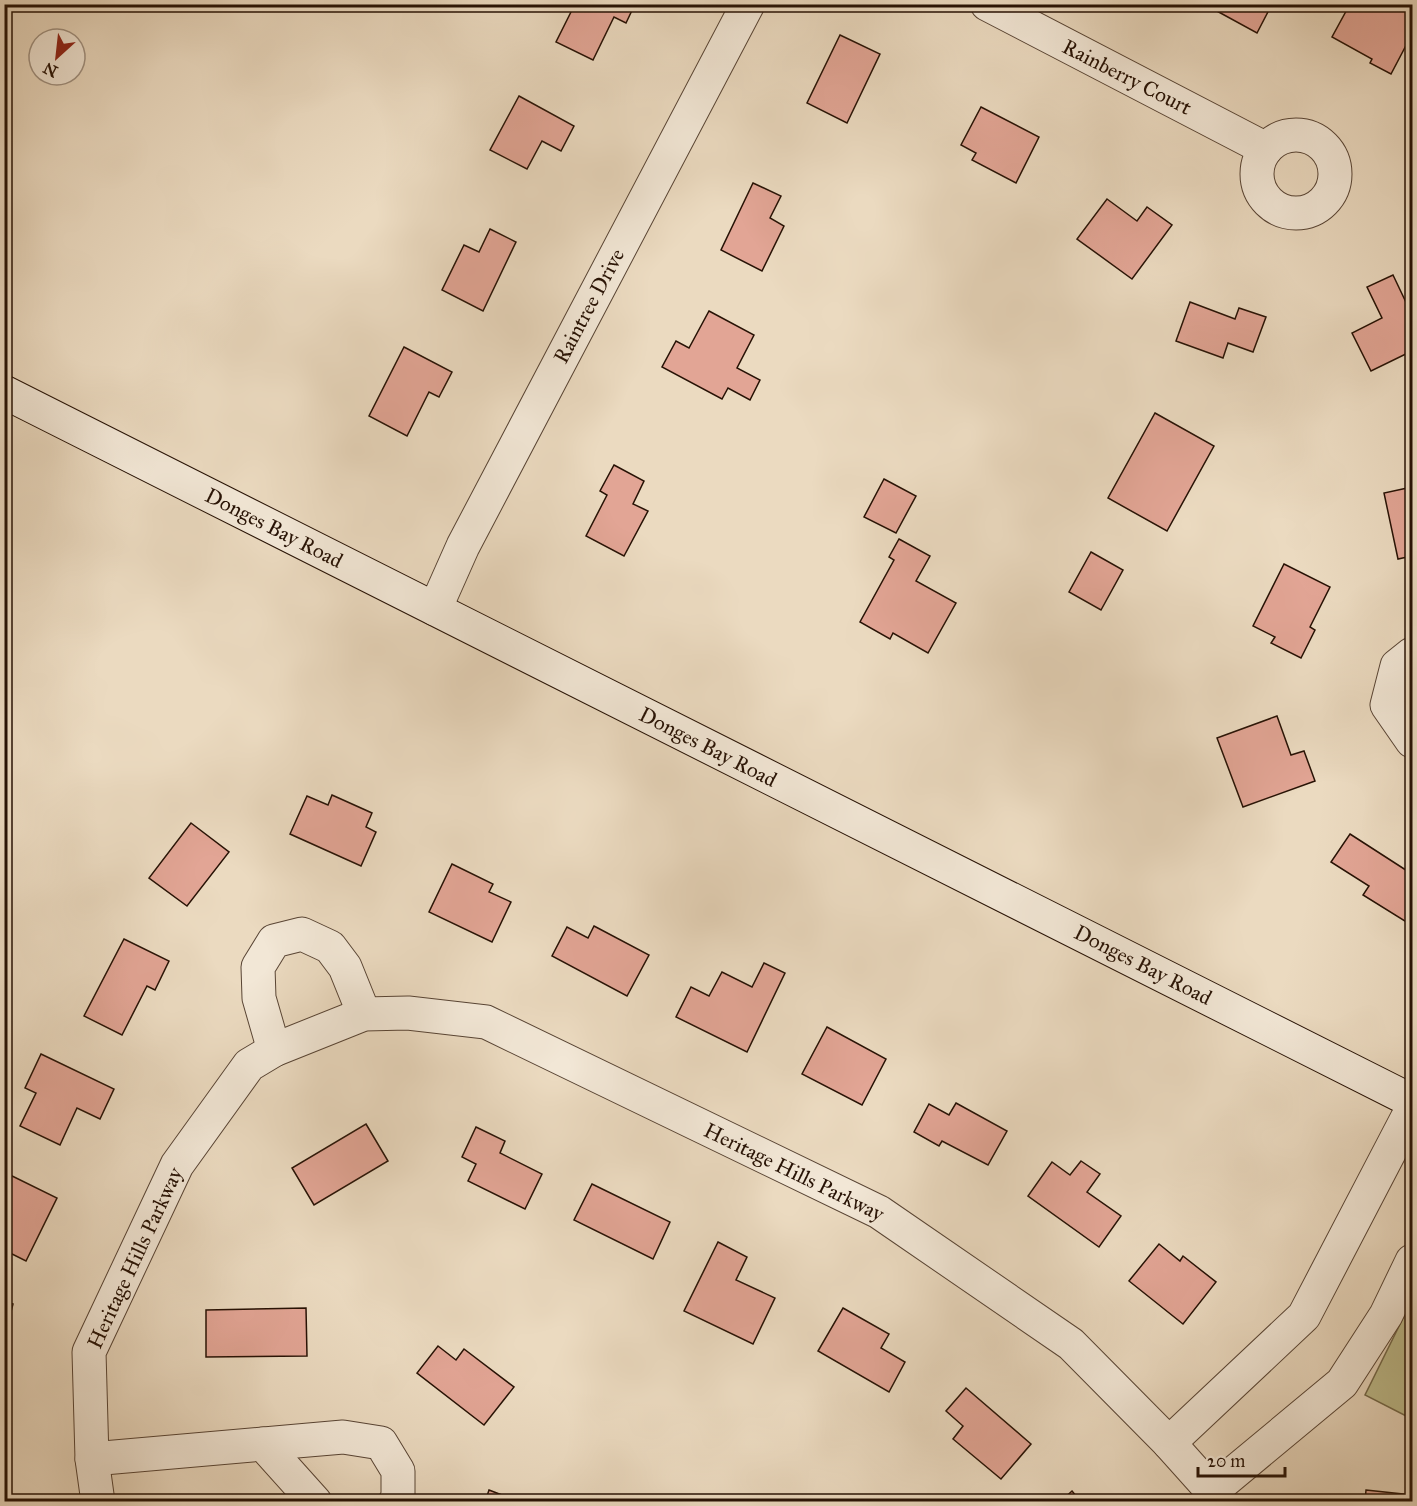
<svg xmlns="http://www.w3.org/2000/svg" width="1417" height="1506" viewBox="0 0 1417 1506" font-family="'IM FELL Great Primer',serif">
<rect width="100%" height="100%" fill="#ebdac0"/>
<filter id="stains"><feTurbulence type="fractalNoise" baseFrequency=".00333" numOctaves="4"/><feColorMatrix values="0 0 0 0 .2 0 0 0 0 .09 0 0 0 0 .02 0 0 0 .5 -.17"/></filter>
<radialGradient id="worn" r=".72"><stop offset=".6" stop-color="#630" stop-opacity="0"/><stop offset="1" stop-color="#630" stop-opacity=".3"/></radialGradient>
<!-- green -->
<polygon fill="#bebd8d" stroke="#726849" stroke-width="1.5" points="1412,1300 1412,1419 1365,1395"/>
<!-- building -->
<g fill="#e2a595" stroke="#271205" stroke-width="1.5">
<polygon points="575,4 635,4 626,23 614,17 593,60 556,42"/>
<polygon points="1204,4 1268,4 1271,6 1257,33"/>
<polygon points="1350,4 1381,4 1392,10 1395,4 1412,4 1412,34 1391,74 1370,63 1372,59 1332,37"/>
<polygon points="840,35 880,54 847,123 807,103"/>
<polygon points="519,96 574,126 561,151 542,141 527,169 490,150"/>
<polygon points="981,107 1039,137 1016,183 972,160 976,153 961,145"/>
<polygon points="753,183 781,196 770,218 784,226 762,271 721,250"/>
<polygon points="1107,199 1137,221 1147,207 1172,225 1132,279 1077,239"/>
<polygon points="490,229 516,242 483,311 442,290 464,245 479,252"/>
<polygon points="1393,275 1412,315 1412,351 1371,371 1352,333 1382,318 1367,287"/>
<polygon points="1190,302 1235,319 1239,308 1266,317 1253,352 1228,343 1223,358 1176,341"/>
<polygon points="709,311 754,335 737,368 760,380 750,400 728,388 722,399 662,367 676,341 689,348"/>
<polygon points="404,347 452,372 439,397 429,392 407,436 369,416"/>
<polygon points="1155,413 1214,446 1167,531 1108,498"/>
<polygon points="614,465 644,481 633,504 648,511 624,556 586,536 607,495 600,491"/>
<polygon points="884,479 916,496 896,533 864,517"/>
<polygon points="1412,487 1412,556 1398,559 1384,493"/>
<polygon points="899,539 930,556 916,581 956,603 928,653 893,633 890,639 860,622 894,560 889,557"/>
<polygon points="1091,552 1123,570 1101,610 1069,592"/>
<polygon points="1284,564 1330,587 1310,627 1315,630 1301,658 1271,643 1275,637 1253,626"/>
<polygon points="1277,716 1291,755 1304,751 1315,781 1243,807 1217,738"/>
<polygon points="332,795 372,813 366,827 376,832 361,866 290,834 307,796 328,805"/>
<polygon points="191,823 229,852 187,906 149,878"/>
<polygon points="1350,834 1412,874 1412,916 1408,923 1363,895 1369,886 1331,862"/>
<polygon points="452,864 493,884 489,892 511,902 492,942 429,912"/>
<polygon points="594,926 649,955 627,996 552,956 567,927 588,938"/>
<polygon points="124,939 169,961 155,990 147,986 122,1035 84,1016"/>
<polygon points="764,963 785,973 747,1052 676,1017 691,987 709,996 722,972 752,987"/>
<polygon points="827,1027 886,1059 862,1105 802,1074"/>
<polygon points="41,1054 114,1089 100,1119 77,1108 60,1145 20,1126 36,1093 25,1088"/>
<polygon points="956,1103 1007,1131 988,1165 942,1141 939,1146 914,1132 929,1104 949,1115"/>
<polygon points="366,1124 388,1161 314,1205 292,1168"/>
<polygon points="476,1127 505,1141 500,1153 542,1174 525,1209 468,1181 476,1164 462,1157"/>
<polygon points="1081,1161 1100,1174 1087,1192 1121,1216 1099,1247 1028,1196 1052,1162 1070,1175"/>
<polygon points="4,1172 57,1198 26,1261 4,1250 4,1228 7,1223 4,1222"/>
<polygon points="592,1184 670,1222 653,1259 574,1220"/>
<polygon points="718,1242 747,1257 736,1280 775,1298 753,1344 684,1311"/>
<polygon points="1159,1244 1180,1261 1183,1256 1216,1282 1183,1324 1129,1281"/>
<polygon points="4,1301 13,1304 7,1327 4,1326"/>
<polygon points="306,1308 307,1356 206,1357 206,1310"/>
<polygon points="843,1308 889,1334 881,1348 905,1362 889,1392 818,1351"/>
<polygon points="438,1346 456,1360 464,1349 514,1387 484,1425 417,1373"/>
<polygon points="966,1388 1031,1444 1001,1479 953,1439 963,1426 946,1411"/>
<polygon points="489,1490 520,1502 485,1502"/>
<polygon points="1366,1490 1412,1495 1412,1502 1365,1502"/>
<polygon points="1072,1491 1081,1502 1060,1502"/>
</g>
<g fill="none" stroke-linecap="round" stroke-linejoin="round">
<!-- street casing -->
<g stroke="#584434" stroke-width="35">
<g id="street">
<polyline points="987,4 1266,149"/>
<circle cx="1296" cy="174" r="39"/>
<polyline points="435,609 463,546 748,4"/>
<polyline points="1412,654 1397,666 1387,705 1412,741"/>
<polyline points="274,1050 259,998 258,967 274,941 302,934 330,947 345,967 364,1014"/>
<polyline points="1169,1443 1304,1316 1412,1109"/>
<polyline points="263,1444 315,1502"/>
<polyline points="92,1459 343,1437 381,1443 398,1471 398,1498 395,1502"/>
<polyline points="1212,1491 1342,1383 1386,1315 1412,1261"/>
<polyline points="98,1502 92,1459 89,1352 177,1165 249,1065 274,1050 364,1014 408,1013 486,1022 879,1212 1071,1344 1169,1443 1212,1491 1216,1502"/>
</g>
</g>
<!-- secondary casing -->
<g stroke="#271205" stroke-width="35">
<polyline id="secondary" points="4,392 1412,1101"/>
</g>
<!-- street -->
<use href="#street" stroke="#f2e7d6" stroke-width="33"/>
<!-- secondary -->
<use href="#secondary" stroke="#f2e7d6" stroke-width="33"/>
</g>
<g text-anchor="middle" stroke-width="4.5" stroke-linejoin="round" paint-order="stroke">
<!-- street labels -->
<g font-size="21" fill="#271205" stroke="#f2e7d6">
<text transform="translate(1127 77) rotate(27)" y="7">Rainberry Court</text>
<text transform="translate(589 306) rotate(-62)" y="7">Raintree Drive</text>
<text transform="translate(274 528) rotate(27)" y="7">Donges Bay Road</text>
<text transform="translate(708 747) rotate(27)" y="7">Donges Bay Road</text>
<text transform="translate(1143 965) rotate(27)" y="7">Donges Bay Road</text>
<text transform="translate(794 1172) rotate(26)" y="7">Heritage Hills Parkway</text>
<text transform="translate(135 1258) rotate(-65)" y="7">Heritage Hills Parkway</text>
</g>
</g>
<!-- margin -->
<rect width="1417" height="1506" fill="none" stroke="#ebdac0" stroke-width="24"/>
<rect x="6" y="6" width="1405" height="1494" fill="none" stroke="#271205" stroke-width="3"/>
<rect x="12" y="12" width="1393" height="1482" fill="none" stroke="#271205" stroke-width="1.5"/>
<!-- north arrow -->
<g transform="translate(57 57) rotate(207)"><circle r="28" fill="#f2e7d6" stroke="#a19282" stroke-width="1.5"/>
<path d="M0-4.5L10 22L0 15L-10 22Z" fill="#8f2418"/>
<text y="-9" font-size="16" font-weight="bold" text-anchor="middle" fill="#271205">N</text>
</g>
<!-- scale -->
<path d="M1198 1467v9h87v-9" fill="none" stroke="#271205" stroke-width="3"/>
<text x="1207" y="1467" font-size="18" fill="#271205" stroke="#f2e7d6" stroke-width="4.5" paint-order="stroke">20 m</text>
<rect width="100%" height="100%" filter="url(#stains)"/>
<rect width="100%" height="100%" fill="url(#worn)"/>
</svg>
